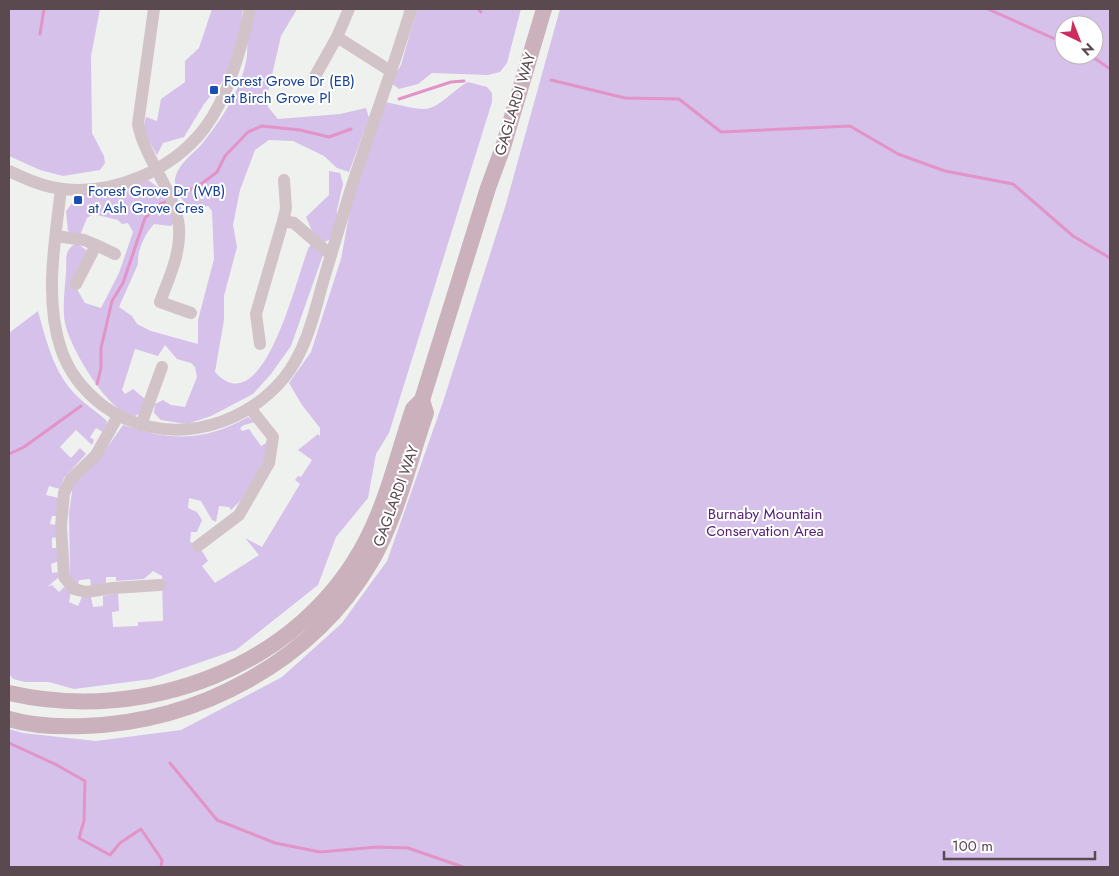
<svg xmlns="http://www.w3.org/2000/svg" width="1119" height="876" viewBox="0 0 1119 876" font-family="Jost,sans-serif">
<rect width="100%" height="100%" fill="#eff1ef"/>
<!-- green -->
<g fill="#d6c1ea" fill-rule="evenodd">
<polygon points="9,9 100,9 91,56 92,133 104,156 105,163 100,170 63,176 40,170 9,156"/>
<polygon points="212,9 243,9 240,30 226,77 204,104 184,137 163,143 157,155 143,130 146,117 157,121 161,99 185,82 185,61 199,48"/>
<path d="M247 9H297L281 36 268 92V107L278 119 340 114 366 108 369 118 349 172 337 168 324 156 293 141 269 140 255 150 240 190 233 225 237 247 224 296V320L215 372C264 427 298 270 309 247L311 245 323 255 291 346 271 374 253 394 211 416 187 424 161 420 154 413 155 404 163 400 171 405 185 407 197 377 195 367 191 363 177 359 165 345 158 356 135 349 122 390 125 394 133 389 145 399 141 412 134 417C108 412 70 348 65 323 62 306 65 289 66 272 67 259 63 250 77 243L86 250V255L74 284 85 303 101 308 119 273 133 232 128 223 122 224 118 220 93 214 87 218 80 235 75 237 68 231 66 211 79 194 83 193 110 196 122 194 131 184 148 180 159 188 180 215 171 226 154 224C145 234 137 250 138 264L119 307 132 316 137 324 151 331 198 344V320L214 259 212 211 208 206 199 208 187 206C182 200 174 188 175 179 179 161 195 154 205 140 224 116 243 86 247 55 248 40 247 24 247 9Z"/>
<polygon points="417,9 521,9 507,63 500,72 488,75 432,73 418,84 399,89 391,83 401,65"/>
<path d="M560 9H1110V867H9V729L23 733 96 741 181 730 282 677 342 623 387 561 443 402 506 204ZM1064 25H1094V55H1064Z"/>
<path d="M468 82 487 87 492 93V102L389 433 376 454 368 498 336 537 318 585 236 650 152 679 74 689 49 682H25L13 679 9 674V333L38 311C46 340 54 374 77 396 86 405 97 412 107 421L104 433 96 428 90 437 94 440 92 445 76 430 60 447 71 458 80 448 86 454 64 478 60 489 49 486 46 495 59 498V516H52L50 524 56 525 57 537 52 538V548H59V561L51 564 52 573 59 572V577L47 587 52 585 59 592 64 587 71 592 69 602 78 606 82 597H91L93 607 103 606V596L118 593 119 611 112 612 113 627 138 626V622L163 621 162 576 153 571 144 579 116 581V577H106V583L91 586 90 579 79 580 78 585 70 576 69 513 73 485 104 452 123 425C170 441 204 442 248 417L255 422 244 425 240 428 242 431 249 429 261 446 268 442 269 452 241 500 231 510 229 507 219 506 216 522 212 520 201 501 189 498 188 508 197 512 202 520 197 532H191L190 542C198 543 204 554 208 561L202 566 215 583 259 555 245 538 262 547 300 484 295 480 298 476 301 477 312 460 298 450 318 434 320 436V428L302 405 289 383 311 352 341 259 356 177 385 102C397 104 412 109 424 109 439 109 455 88 468 82Z"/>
<polygon points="329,171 340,173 343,184 337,210 337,230 329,240 324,242 312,231 306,217 329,195"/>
</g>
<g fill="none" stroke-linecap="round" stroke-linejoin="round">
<!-- stream -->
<g stroke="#e293c8" stroke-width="3">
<polyline points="478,9 481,12"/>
<polyline points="988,9 1064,43"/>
<polyline points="40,34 44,9"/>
<polyline points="1090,55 1110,69"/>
<polyline points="551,80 625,98 679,99 721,132 850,126 898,154 945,171 1013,184 1073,236 1110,258"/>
<polyline points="399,99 451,82 464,81"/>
<polyline points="174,197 200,185 217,172 225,156 248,132 262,126 300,130 329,137 351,129"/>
<polyline points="97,384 101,368 101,348 112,301 123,283 145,218 160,204 169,200"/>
<polyline points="9,454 24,447 81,406"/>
<polyline points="9,743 55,764 85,781 84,821 79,838 110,855 120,843 141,829 162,860 161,867"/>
<polyline points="170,763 217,820 275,843 320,852 377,847 408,848 463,867"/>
</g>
<!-- minor -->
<g stroke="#d2c3c9" stroke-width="12">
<path d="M154 9 138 124C145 160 176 193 179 227 181 253 169 278 160 302L191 313"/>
<polyline points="337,37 392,72"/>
<polyline points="314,78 337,37 349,9"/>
<path d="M9 171C26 179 44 187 63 189 115 195 172 170 204 129 229 96 241 49 250 9"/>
<path d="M61 189C55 241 44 299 61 349 69 373 83 390 102 405 160 448 239 432 284 378 306 351 314 314 323 282 331 254 340 226 348 198 368 135 392 73 411 9"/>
<polyline points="283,221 294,223 331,255"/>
<polyline points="56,236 84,240 96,245 76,284"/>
<polyline points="96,245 115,254"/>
<polyline points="260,344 256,314 283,221 286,208 284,180"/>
<polyline points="118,416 96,455 71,479 64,493 61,526 64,577 74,589 86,592 113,588 160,585"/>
<polyline points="141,425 162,367"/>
<polyline points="198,546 239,515 269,463 273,437 250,408"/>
</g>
<!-- major -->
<g stroke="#cab1bb" stroke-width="16">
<path d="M9 693C144 724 300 668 366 541 387 501 398 453 413 409L422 400 488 188 503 147 544 9"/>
<path d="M9 719C32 726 60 727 84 726 199 722 312 662 371 562 397 517 409 462 426 413L422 400"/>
</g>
</g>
<!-- markers -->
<g fill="#1a4fb4" stroke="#fff" stroke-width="2">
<rect x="209" y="85" width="10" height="10" rx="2.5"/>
<rect x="73" y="195" width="10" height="10" rx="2.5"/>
</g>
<g text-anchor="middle" stroke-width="4" stroke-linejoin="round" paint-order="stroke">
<!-- transit labels -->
<g font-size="15" fill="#164399" stroke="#fff" text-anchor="start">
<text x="224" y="86">Forest Grove Dr (EB)<tspan x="224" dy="17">at Birch Grove Pl</tspan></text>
<text x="88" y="196">Forest Grove Dr (WB)<tspan x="88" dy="17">at Ash Grove Cres</tspan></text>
</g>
<!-- street labels -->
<g font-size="15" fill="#5a494f" stroke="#fff">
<text transform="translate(515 104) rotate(-73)" y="5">GAGLARDI WAY</text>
<text transform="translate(396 496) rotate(-70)" y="5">GAGLARDI WAY</text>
</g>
<!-- park labels -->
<g font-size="15" fill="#552174" stroke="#fff">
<text x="765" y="519">Burnaby Mountain<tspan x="765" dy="17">Conservation Area</tspan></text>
</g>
</g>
<!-- border -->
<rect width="1119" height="876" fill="none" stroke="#5a494f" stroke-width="20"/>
<!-- north arrow -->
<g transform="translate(1079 40) rotate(137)"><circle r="24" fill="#ffffff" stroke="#bdb6b9"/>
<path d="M0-4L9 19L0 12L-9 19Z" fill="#cd2c5e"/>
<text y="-8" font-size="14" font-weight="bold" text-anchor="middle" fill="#5a494f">N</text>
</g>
<!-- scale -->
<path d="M944 851v8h151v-8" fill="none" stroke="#5a494f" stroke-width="2.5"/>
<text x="952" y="851" font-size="15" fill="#5a494f" stroke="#ffffff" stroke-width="4" paint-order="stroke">100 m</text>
</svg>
